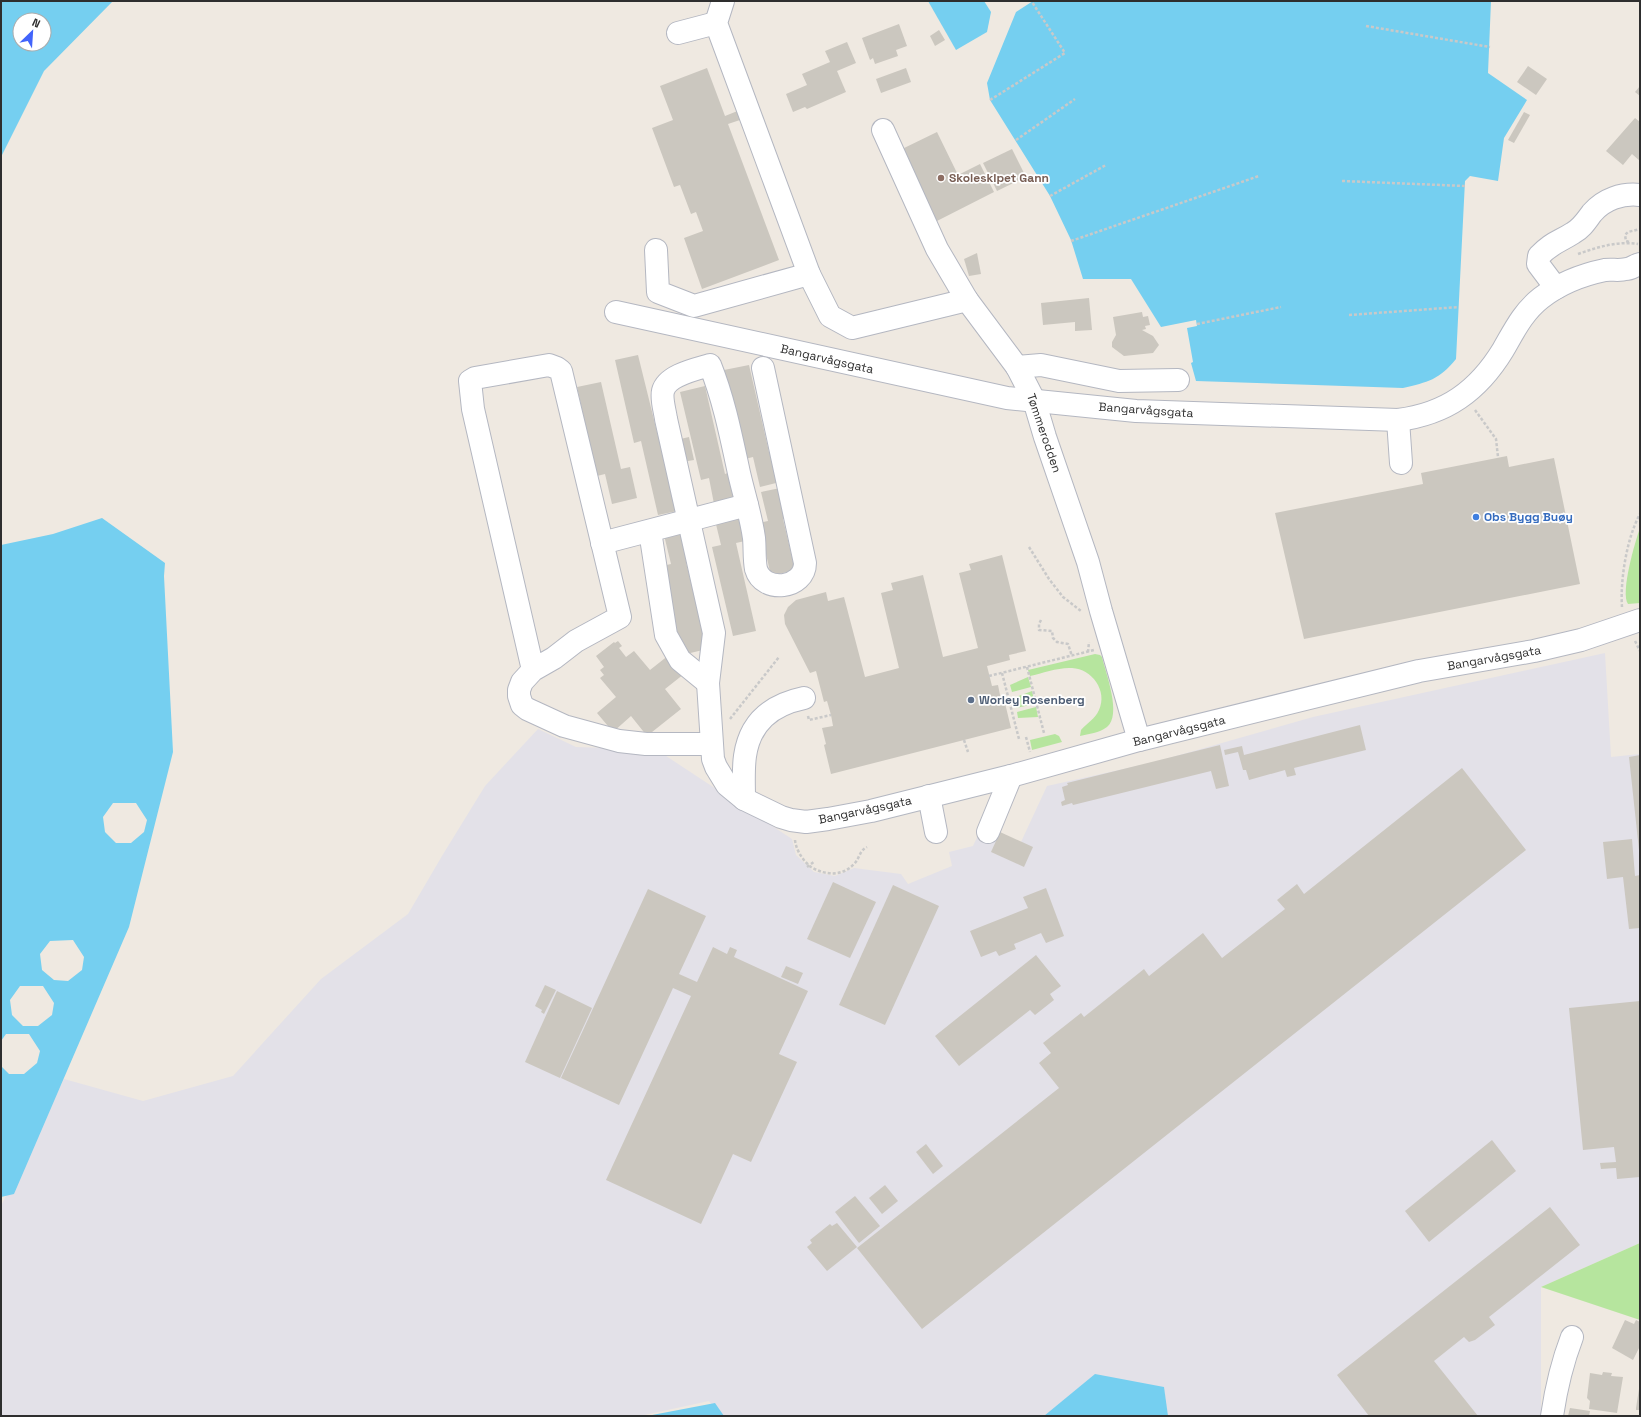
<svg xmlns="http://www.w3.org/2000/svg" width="1641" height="1417" viewBox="0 0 1641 1417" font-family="'Space Grotesk',sans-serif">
<rect width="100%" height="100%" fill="#efe9e1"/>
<!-- industrial -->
<polygon fill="#e3e1e8" points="1605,653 1611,757 1640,754 1640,1243 1541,1287 1541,1416 720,1416 709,1401 640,1416 1,1416 1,1206 64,1079 143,1101 233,1076 321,979 408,914 442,856 485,786 538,729 576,747 606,748 660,752 792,839 796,855 814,872 835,876 854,868 901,874 908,884 952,866 949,852 973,846 981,829 998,837 1021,842 1047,786 1155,762 1313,717"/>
<!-- green -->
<g fill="#b6e59e">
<path d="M1640 528V603L1628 604C1620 593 1635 542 1640 528Z"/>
<path d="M1095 654 1100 655 1102 657C1106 674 1122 715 1107 727 1099 733 1089 734 1080 736L1081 730C1087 723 1095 719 1099 710 1108 691 1092 669 1072 668 1059 667 1043 673 1030 676L1028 670Z"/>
<polygon points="1028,677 1031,687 1012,692 1010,685"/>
<polygon points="1032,691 1035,704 1016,708 1013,698"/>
<polygon points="1036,707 1038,717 1018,718 1017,712"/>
<polygon points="1055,734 1059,736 1062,742 1032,750 1030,740"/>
<polygon points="1640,1243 1640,1320 1541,1287"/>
</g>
<!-- water -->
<g fill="#75cff0" fill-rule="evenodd">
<path d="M1 1H113L44 71 1 157ZM20 20H44V44H20Z"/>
<polygon points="928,1 984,1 991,12 987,32 956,50"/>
<path d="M1033 1H1491L1488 73 1527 100 1504 138 1498 181 1470 176 1465 181 1456 359C1439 380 1428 382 1403 388L1196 381 1191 363 1193 362 1187 328 1197 326 1196 320 1161 327 1131 279H1083L1071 240 1050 196 990 100 987 83 1016 12Z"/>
<path d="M102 518 165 563 164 576 173 752 129 927 14 1194 1 1197V1066L9 1074H24L37 1063 40 1051 29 1034H6L1 1041V545L53 534ZM113 803H136L147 820 144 832 131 843H116L105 832 103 817ZM73 940 84 957 82 970 68 981 54 980 42 970 40 954 50 941ZM20 986H43L54 1003 52 1015 38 1026H23L12 1015 10 1000Z"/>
<polygon points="1095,1374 1164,1387 1168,1416 1044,1416"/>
<polygon points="715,1403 724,1416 647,1416"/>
</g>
<!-- building -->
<g fill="#cbc7bf">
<polygon points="899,24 907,46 896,50 898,56 875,64 873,58 870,60 862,38"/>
<polygon points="939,30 945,40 935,46 930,36"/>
<polygon points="847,42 856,63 837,71 846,92 807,109 805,107 793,112 786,94 807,85 802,74 830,62 825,51"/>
<polygon points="1528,66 1547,79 1536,95 1517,82"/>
<polygon points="707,68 725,116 740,110 743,119 728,124 779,260 702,289 684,238 703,231 696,212 691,214 680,185 674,187 652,128 673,120 660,86"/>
<polygon points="906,68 911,82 881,93 876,79"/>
<polygon points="1640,86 1640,96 1635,92"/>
<polygon points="1524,112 1530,115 1514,143 1508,140"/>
<polygon points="1635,118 1640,122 1640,161 1632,154 1623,165 1606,151"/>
<polygon points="937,132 958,175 980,164 994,192 935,222 900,150"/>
<polygon points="1012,149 1026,177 997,191 983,163"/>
<polygon points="977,253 981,274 969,276 964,259"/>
<polygon points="1089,298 1092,330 1075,331 1075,322 1043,325 1041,303"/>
<polygon points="1142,312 1143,317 1148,316 1150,325 1145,326 1146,329 1142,330 1153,336 1159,345 1153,353 1124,356 1112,347 1112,342 1116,335 1113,317"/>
<polygon points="638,355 658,436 664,435 682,510 658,515 641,441 634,443 615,360"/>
<polygon points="749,365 769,452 777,450 784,481 760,487 753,457 745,459 724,370"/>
<polygon points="601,382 621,469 630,467 637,498 612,504 605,474 597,476 577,387"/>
<polygon points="705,386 725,474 733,471 741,503 715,509 709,478 701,480 680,392"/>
<polygon points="689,437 694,460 682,462 676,440"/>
<polygon points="1507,456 1509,467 1554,458 1580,584 1304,639 1275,513 1423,484 1421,473"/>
<polygon points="785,487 792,517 783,519 795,570 771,576 759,523 768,521 761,492"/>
<polygon points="737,510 745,541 736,543 756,631 733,636 712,547 721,545 714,516"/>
<polygon points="688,529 695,560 686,562 707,649 682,655 662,566 671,564 664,535"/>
<polygon points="1002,555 1026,651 1009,655 1010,660 987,666 992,686 998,685 1001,700 1004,699 1011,728 831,774 824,745 826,744 822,728 833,726 831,715 827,701 824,702 816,671 810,673 785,624 784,615 788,607 796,600 826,592 828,601 844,597 865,677 899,668 881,593 893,590 891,583 923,575 943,657 978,648 959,573 971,570 969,564"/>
<polygon points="618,641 622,646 619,648 626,657 634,651 650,670 669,655 684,674 665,689 681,709 647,736 631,716 613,732 597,713 616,697 600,678 604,675 600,670 604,667 596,656 614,642 615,643"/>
<polygon points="1360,725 1366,750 1294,768 1296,775 1287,777 1285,770 1249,780 1246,770 1243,770 1238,752 1225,755 1224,750 1242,746 1244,755"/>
<polygon points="1220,745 1229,786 1216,789 1211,771 1073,805 1072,803 1062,806 1061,802 1065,800 1062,787 1068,785 1067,783"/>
<polygon points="1640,755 1640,850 1639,850 1629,757"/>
<polygon points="1462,768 1526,850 922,1329 857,1248 1059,1088 1039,1063 1051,1053 1043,1043 1081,1013 1084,1017 1144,969 1149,976 1203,933 1222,958 1285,909 1277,900 1297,884 1304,894"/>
<polygon points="1000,832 1033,847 1024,867 991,852"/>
<polygon points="1632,839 1635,876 1640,875 1640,928 1629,929 1623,877 1607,879 1603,842"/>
<polygon points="833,882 876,902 850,958 807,939"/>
<polygon points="893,885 939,906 885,1025 839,1005"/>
<polygon points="1046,888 1064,936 1046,943 1041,933 1014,944 1016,949 999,956 996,951 981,957 970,931 1028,908 1023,897"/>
<polygon points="648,889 706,916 679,974 697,982 713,947 727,954 730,947 737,950 734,957 808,991 779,1054 797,1062 751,1162 733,1154 701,1224 606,1180 691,996 673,988 619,1105 561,1078"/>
<polygon points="1036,955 1061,986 1050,994 1054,1000 1035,1015 1030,1010 959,1066 935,1036"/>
<polygon points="786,966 803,973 798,984 781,977"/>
<polygon points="545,985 556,990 544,1014 541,1012 542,1010 535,1006"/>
<polygon points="557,991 592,1008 560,1078 525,1062"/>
<polygon points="1640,1001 1640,1177 1617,1179 1616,1168 1601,1169 1600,1163 1616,1162 1614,1147 1583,1150 1569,1008"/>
<polygon points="1492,1140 1516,1171 1429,1242 1405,1211"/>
<polygon points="926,1144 943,1166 933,1174 916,1152"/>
<polygon points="885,1185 898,1201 882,1214 869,1198"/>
<polygon points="855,1196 880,1226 859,1243 835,1212"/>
<polygon points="1550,1207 1580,1245 1489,1317 1495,1325 1475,1340 1469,1342 1464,1337 1434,1361 1478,1416 1369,1416 1337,1375"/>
<polygon points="837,1223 857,1247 827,1271 807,1247 812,1243 810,1240 830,1224 832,1226"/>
<polygon points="1625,1320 1634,1324 1636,1320 1640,1322 1640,1346 1633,1360 1612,1348"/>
<polygon points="1603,1372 1612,1373 1611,1376 1623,1377 1617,1413 1589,1409 1590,1401 1587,1398 1590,1373 1602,1375"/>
<polygon points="1639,1389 1640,1390 1640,1410 1636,1410 1636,1408"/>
<polygon points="1570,1408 1590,1411 1589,1416 1568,1416"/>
</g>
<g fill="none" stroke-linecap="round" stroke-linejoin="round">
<!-- minor casing -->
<g stroke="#b4b7c1" stroke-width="24">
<g id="minor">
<polyline points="723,1 716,23 809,274 830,316 852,328 967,300"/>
<polyline points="678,33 716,23"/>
<polyline points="883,130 937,249 967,300 1017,367 1034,400 1045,437 1088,562 1101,611 1139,740"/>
<polyline points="656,250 658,292 694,306 809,274"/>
<path d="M1556 288 1538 264 1539 256C1551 243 1559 242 1573 233 1582 228 1586 221 1592 213 1604 199 1622 193 1640 195"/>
<path d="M616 312 1007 398 1136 411 1398 420C1446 414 1478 391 1503 350 1514 331 1523 312 1541 298 1559 284 1581 275 1605 270 1612 269 1619 271 1626 269 1631 269 1635 265 1640 264"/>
<polyline points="1017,367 1041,365 1119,381 1178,380"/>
<path d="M763 368 805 563C805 589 763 594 756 569 754 559 755 548 754 538 751 516 744 495 739 473 731 436 724 400 710 365 697 369 667 375 663 391 661 399 665 411 666 419L714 633 708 683 713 759 716 767 727 785 744 799 781 817 791 820 806 822 828 819 871 811 1011 776 1139 740 1419 671 1534 651 1581 640 1640 620"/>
<polyline points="1398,420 1401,463"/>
<polyline points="650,531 666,635 680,660 708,683"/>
<polyline points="602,543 747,505"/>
<polyline points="533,670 473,409 470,381 475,378 549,365 557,368 561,371 620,617 576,641 554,658 533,670 522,682 519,690 519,696 522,705 527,709 564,726 619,741 646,744 711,744"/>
<polyline points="929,796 936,832"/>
<path d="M744 799C744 785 743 770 745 756 750 722 771 705 804 698"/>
<polyline points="988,832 1011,776"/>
<path d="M1552 1416C1556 1389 1562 1363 1572 1337"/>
</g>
</g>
<!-- path -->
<g stroke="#c9c9c9" stroke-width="2.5" stroke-dasharray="3 2" stroke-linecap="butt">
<polyline points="1366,26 1490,47"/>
<polyline points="990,100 1065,53 1032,2"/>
<polyline points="1016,140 1075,99"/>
<polyline points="1342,181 1465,186"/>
<polyline points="1050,196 1106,165"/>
<polyline points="1071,241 1259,176"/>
<polyline points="1629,242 1626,241 1625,235 1628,232 1640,229"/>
<path d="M1578 254C1598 247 1617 241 1638 244"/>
<polyline points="1349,315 1459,307"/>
<polyline points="1197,324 1281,307"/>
<polyline points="1475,410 1496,439 1498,457"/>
<polyline points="1029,547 1049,579 1063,597 1081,611"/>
<path d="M1622 607C1620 580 1627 537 1640 514"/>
<polyline points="1041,620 1039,624 1039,630 1052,631 1053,638 1057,642 1068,644 1072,656"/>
<polyline points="1635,641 1640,651"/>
<polyline points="1088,652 1089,642"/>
<polyline points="1027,667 1044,733"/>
<polyline points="1002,673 1019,739"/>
<polyline points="989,676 1094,650"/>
<polyline points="808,716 809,720 831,715"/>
<polyline points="730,719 779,657"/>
<polyline points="1026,737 1030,752"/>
<polyline points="964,740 968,752"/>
<path d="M795 840C796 850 803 861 811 867 824 875 842 877 854 864 860 858 859 851 867 847"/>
<polyline points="807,867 815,861"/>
</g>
<!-- minor -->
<use href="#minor" stroke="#fff" stroke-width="22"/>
</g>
<!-- markers -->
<circle fill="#8d6e63" stroke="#fff" stroke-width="1.5" cx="941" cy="178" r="4"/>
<circle fill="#3f7fe0" stroke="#fff" stroke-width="1.5" cx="1476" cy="517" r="4"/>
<circle fill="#5c6f8a" stroke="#fff" stroke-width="1.5" cx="971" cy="700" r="4"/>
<g text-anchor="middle" stroke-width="3.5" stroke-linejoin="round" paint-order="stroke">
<!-- education labels -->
<g font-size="12" font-weight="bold" fill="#785e54" stroke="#fff" text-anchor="start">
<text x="949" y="182">Skoleskipet Gann</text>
</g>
<!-- street labels -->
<g font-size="12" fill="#2e2e2e" stroke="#fff">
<text transform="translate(827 359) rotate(13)" y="4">Bangarvågsgata</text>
<text transform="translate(1146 410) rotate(4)" y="4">Bangarvågsgata</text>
<text transform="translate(1044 433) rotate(71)" y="4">Tømmerodden</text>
<text transform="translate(1494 658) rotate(-10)" y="4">Bangarvågsgata</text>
<text transform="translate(1179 731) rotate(-14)" y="4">Bangarvågsgata</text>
<text transform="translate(865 810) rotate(-12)" y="4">Bangarvågsgata</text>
</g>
<!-- shop labels -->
<g font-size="12" font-weight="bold" fill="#366cbe" stroke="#fff" text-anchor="start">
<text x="1484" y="521">Obs Bygg Buøy</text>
</g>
<!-- service labels -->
<g font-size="12" font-weight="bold" fill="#4e5e75" stroke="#fff" text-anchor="start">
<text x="979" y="704">Worley Rosenberg</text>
</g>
</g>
<!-- border -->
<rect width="1641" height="1417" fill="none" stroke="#2e2e2e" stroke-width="4"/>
<!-- north arrow -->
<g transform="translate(32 32) rotate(25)"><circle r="19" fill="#ffffff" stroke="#ababab"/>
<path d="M0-3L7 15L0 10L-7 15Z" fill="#4264fb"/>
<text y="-6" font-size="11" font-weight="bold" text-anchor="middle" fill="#2e2e2e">N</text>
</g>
</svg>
